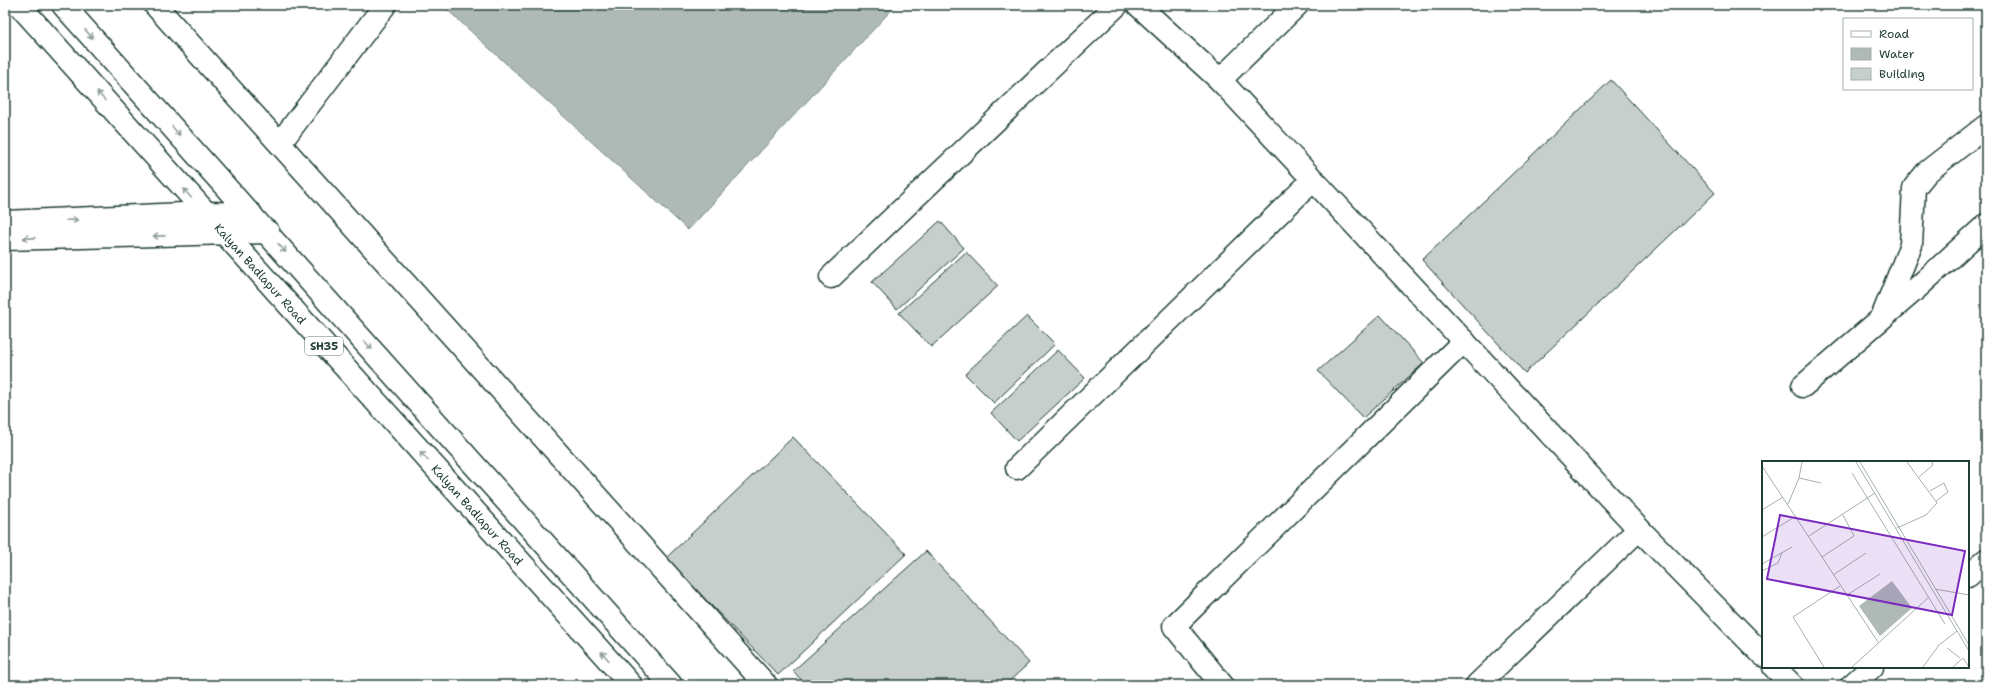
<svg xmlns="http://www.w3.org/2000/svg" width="1991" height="690" viewBox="0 0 1991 690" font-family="'Shantell Sans',sans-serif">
<rect width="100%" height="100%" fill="#fff"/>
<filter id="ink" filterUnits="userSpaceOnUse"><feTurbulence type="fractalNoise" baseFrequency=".025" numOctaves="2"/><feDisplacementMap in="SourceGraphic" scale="8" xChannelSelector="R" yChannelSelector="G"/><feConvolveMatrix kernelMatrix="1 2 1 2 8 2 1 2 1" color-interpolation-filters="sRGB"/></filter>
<g filter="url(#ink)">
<!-- water -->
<polygon fill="#afbab7" stroke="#758883" points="442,5 896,5 688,230"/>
<!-- building -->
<g fill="#c7cfcc" stroke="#1f3d34">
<polygon points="1611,80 1715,193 1525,373 1422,260"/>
<polygon points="940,221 964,248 897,309 872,282"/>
<polygon points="966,252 998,286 931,347 899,313"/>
<polygon points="1380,315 1424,363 1363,418 1318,371"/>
<polygon points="1027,316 1055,344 994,403 965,374"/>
<polygon points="1058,350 1085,378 1017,441 991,413"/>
<polygon points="793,437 906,554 778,675 666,558"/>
<polygon points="926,551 1029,663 1005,685 806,685 793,671"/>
</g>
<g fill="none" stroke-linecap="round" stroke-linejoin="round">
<!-- street casing -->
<g stroke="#1f3d34" stroke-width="25">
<g id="street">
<polyline points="155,5 766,685"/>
<polyline points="1138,5 1220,80 1639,529 1763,655"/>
<polyline points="1220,80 1297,5"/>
<polyline points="280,143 385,5"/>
<polyline points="5,222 206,213 251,214"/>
<polyline points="5,239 268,232"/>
<polyline points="831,277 1117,5"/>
<polyline points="1883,315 1911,245 1914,188 1927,172 1986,126"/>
<polyline points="1803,386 1917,288 1986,225"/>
<polyline points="1017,468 1313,180"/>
<polyline points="1968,576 1986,560"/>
<polyline points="1774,667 1792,685"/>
<polyline points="1222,685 1174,626 1464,341"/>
<polyline points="1477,685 1639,529"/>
<polyline points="1852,685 1872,667"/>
</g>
</g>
<!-- primary casing -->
<g stroke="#1f3d34" stroke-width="25">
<g id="primary">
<polyline points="19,5 631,685"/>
<polyline points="63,5 671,685"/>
</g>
</g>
<!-- street -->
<use href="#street" stroke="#fff" stroke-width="22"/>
<!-- primary -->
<use href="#primary" stroke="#fff" stroke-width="22"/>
</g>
<!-- one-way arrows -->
<defs><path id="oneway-shaft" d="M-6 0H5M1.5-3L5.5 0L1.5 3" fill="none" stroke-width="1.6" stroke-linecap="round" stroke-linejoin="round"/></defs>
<g stroke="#8f9e9a">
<use href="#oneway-shaft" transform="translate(89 34) rotate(48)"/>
<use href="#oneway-shaft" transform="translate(101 96) rotate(-132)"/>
<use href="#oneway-shaft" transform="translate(176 131) rotate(48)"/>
<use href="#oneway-shaft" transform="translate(187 193) rotate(-132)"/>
<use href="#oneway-shaft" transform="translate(72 220) rotate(-2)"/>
<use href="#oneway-shaft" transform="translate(159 236) rotate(179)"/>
<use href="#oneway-shaft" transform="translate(29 238) rotate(179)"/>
<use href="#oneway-shaft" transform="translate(282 248) rotate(48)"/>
<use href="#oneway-shaft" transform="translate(368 345) rotate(48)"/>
<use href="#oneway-shaft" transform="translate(424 456) rotate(-132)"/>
<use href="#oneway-shaft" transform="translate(605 656) rotate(-132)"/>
</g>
</g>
<g text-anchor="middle" stroke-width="3.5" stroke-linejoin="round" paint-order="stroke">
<!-- shield labels -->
<rect fill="#fff" stroke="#627771" stroke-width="1" x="305" y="337" width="38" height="18" rx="3"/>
<g font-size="11" font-weight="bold" fill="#1f3d34">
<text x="324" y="350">SH35</text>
</g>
<!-- street labels -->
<g font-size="12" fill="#1f3d34" stroke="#fff">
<text transform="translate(260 274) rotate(48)" y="4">Kalyan Badlapur Road</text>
<text transform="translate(477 515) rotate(48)" y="4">Kalyan Badlapur Road</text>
</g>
</g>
<!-- overview -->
<g transform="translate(1762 461)">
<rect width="207" height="207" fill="#fff"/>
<path d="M130 120 150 147 118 175 97 145Z" fill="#afbab7"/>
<path fill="none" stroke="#a5b1ae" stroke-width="1" d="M94 1 207 190M98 1 207 184M0 5 116 181M90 12 183 163M157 16 171 4 170 1M37 17 59 22M168 30 182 22 186 31 174 40M26 43 37 17 40 1M0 49 21 36M135 67 164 54 175 42 145 1M47 75 113 32M0 76 34 55M60 96 92 75 81 54M0 103 30 86M0 110 16 102 20 92M71 114 104 92M173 128 207 134M85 134 118 113M185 187 198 197M62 206 31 156 78 125M90 206 167 136M161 206 177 184 195 170M191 206 201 197 207 206"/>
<path fill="#7b2cbf" fill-opacity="0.15" stroke="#7b2cbf" stroke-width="2" d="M18 54 203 90 190 154 5 118Z"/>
<rect width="207" height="207" fill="none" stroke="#1f3d34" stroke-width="2"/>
</g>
<!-- margin -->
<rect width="1991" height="690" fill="none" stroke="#fff" stroke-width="20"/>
<rect x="10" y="10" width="1971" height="670" fill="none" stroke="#1f3d34" stroke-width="1.5" filter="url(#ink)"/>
<!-- legend -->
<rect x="1843" y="18" width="130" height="72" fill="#ffffff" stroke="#a5b1ae"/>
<rect x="1851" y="31" width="20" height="6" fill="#ffffff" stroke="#a5b1ae"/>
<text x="1879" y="38" font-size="12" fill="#1f3d34">Road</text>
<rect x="1851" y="48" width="20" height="12" fill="#afbab7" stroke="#a5b1ae"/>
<text x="1879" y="58" font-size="12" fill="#1f3d34">Water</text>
<rect x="1851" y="68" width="20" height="12" fill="#c7cfcc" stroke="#a5b1ae"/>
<text x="1879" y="78" font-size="12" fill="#1f3d34">Building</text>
</svg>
